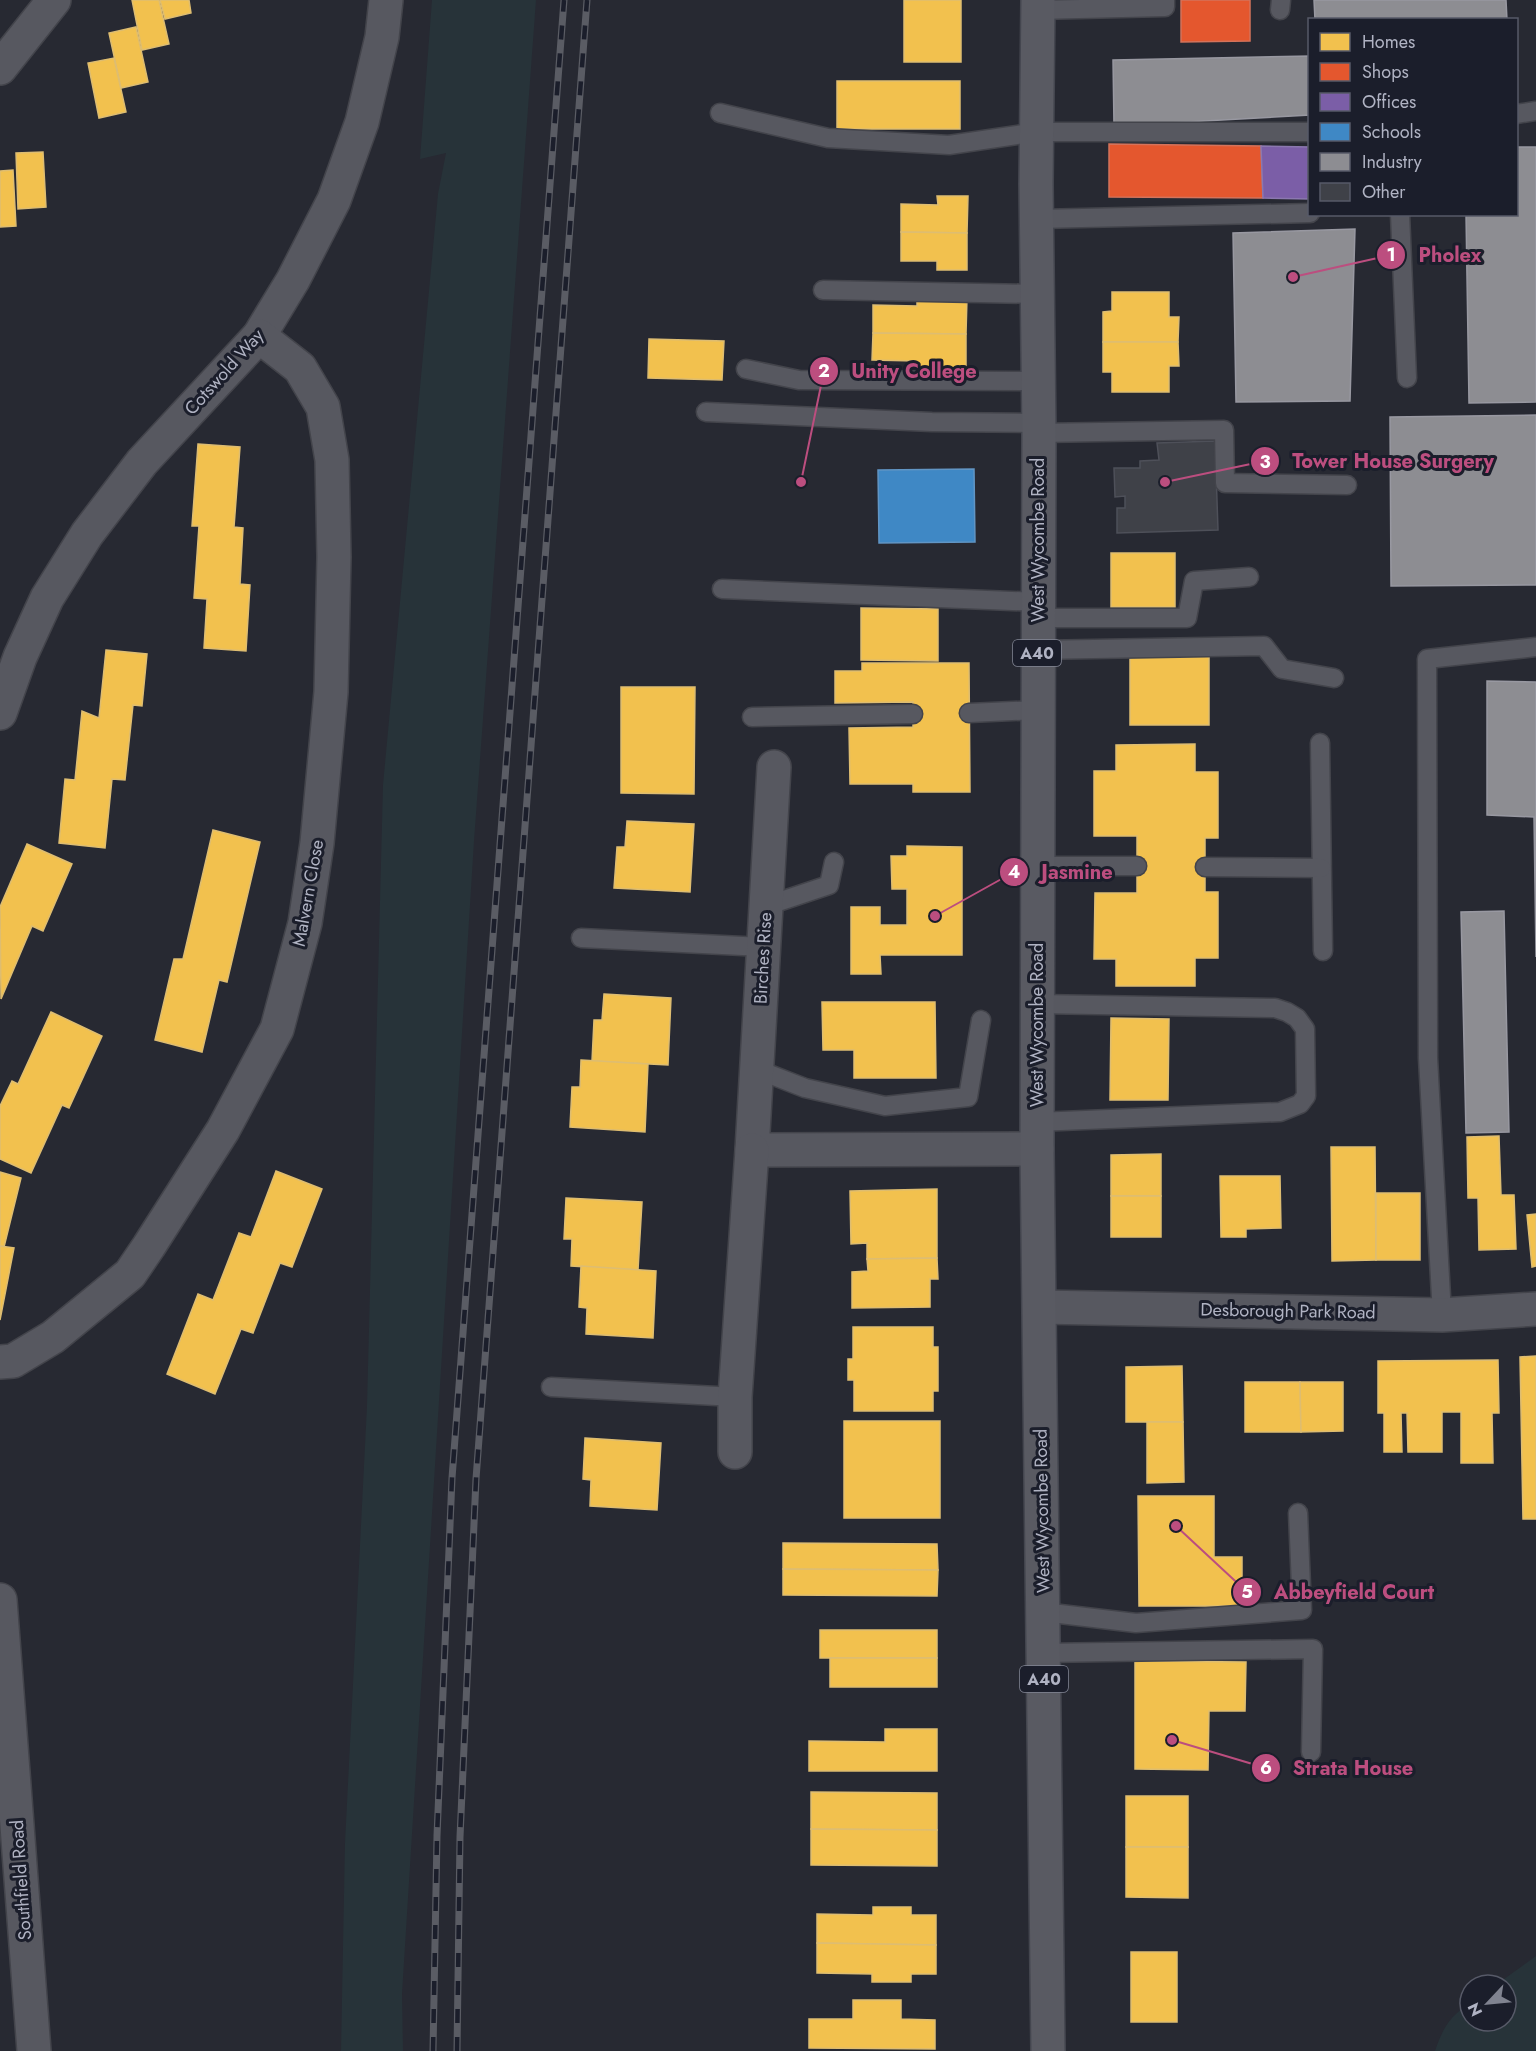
<svg xmlns="http://www.w3.org/2000/svg" width="1536" height="2051" viewBox="0 0 1536 2051" font-family="Jost,sans-serif">
<rect width="100%" height="100%" fill="#272932"/>
<!-- green -->
<g fill="#273339">
<polygon points="432,0 536,0 474,841 402,1994 403,2051 341,2051 345,1843 367,1406 383,785 438,194 446,153 420,159"/>
<path d="M1536 1956V2051H1435C1443 2028 1449 2017 1470 2003V2021H1506V1985H1496Z"/>
</g>
<!-- homes -->
<g fill="#f2c14e" stroke="#debd71" stroke-width="1.5">
<polygon points="132,0 159,0 169,44 142,50"/>
<polygon points="160,0 189,0 191,13 165,19"/>
<rect x="904" y="0" width="57" height="62"/>
<polygon points="136,27 148,82 121,88 109,33"/>
<polygon points="114,58 126,112 99,118 88,63"/>
<rect x="837" y="81" width="123" height="48"/>
<polygon points="43,152 46,207 18,209 16,153"/>
<polygon points="13,170 16,226 0,227 0,171"/>
<polygon points="937,196 968,196 967,233 901,232 901,204 938,205"/>
<polygon points="901,232 967,233 967,270 937,270 937,261 901,261"/>
<polygon points="1112,292 1169,292 1169,317 1179,317 1178,342 1103,342 1103,312 1112,311"/>
<polygon points="917,297 967,298 966,334 873,333 873,305 917,306"/>
<polygon points="873,333 966,334 966,371 916,369 916,361 872,360"/>
<polygon points="649,339 724,341 722,380 648,378"/>
<polygon points="1103,342 1178,342 1179,366 1169,366 1169,392 1112,392 1112,372 1103,372"/>
<polygon points="198,444 240,447 234,527 243,528 240,584 250,585 246,651 204,648 207,599 194,598 199,526 192,526"/>
<rect x="1111" y="553" width="64" height="54"/>
<polygon points="861,608 938,609 938,661 861,660"/>
<polygon points="106,650 147,654 142,706 133,705 125,780 112,779 105,848 59,843 65,779 75,780 82,711 99,718"/>
<polygon points="1209,653 1209,725 1130,725 1130,654"/>
<polygon points="862,663 969,663 970,792 913,792 913,784 850,784 849,728 913,727 913,702 835,703 835,671 862,671"/>
<polygon points="621,687 695,687 694,794 621,793"/>
<polygon points="1195,744 1195,772 1218,772 1218,838 1205,838 1205,892 1218,892 1218,958 1195,958 1195,986 1116,986 1116,959 1094,959 1095,893 1137,893 1137,836 1094,836 1094,771 1116,771 1116,745"/>
<polygon points="627,821 694,824 690,892 614,888 617,847 625,847"/>
<polygon points="213,830 260,842 227,982 219,980 202,1052 155,1040 174,959 183,959"/>
<polygon points="27,844 72,864 43,931 32,926 1,999 0,907"/>
<polygon points="907,846 962,847 962,955 880,955 881,974 851,974 851,907 880,907 880,925 907,925 907,889 892,889 891,856 907,856"/>
<polygon points="604,994 671,998 668,1065 592,1061 594,1020 602,1020"/>
<polygon points="822,1002 935,1002 936,1078 854,1078 854,1050 823,1050"/>
<polygon points="51,1012 102,1036 69,1108 62,1105 31,1173 0,1159 0,1106 12,1081 18,1084"/>
<polygon points="1111,1018 1169,1019 1168,1100 1110,1100"/>
<polygon points="581,1060 648,1064 645,1132 570,1127 572,1087 580,1087"/>
<polygon points="1499,1136 1501,1195 1514,1195 1516,1249 1479,1250 1478,1198 1468,1198 1467,1137"/>
<polygon points="1331,1147 1375,1147 1376,1260 1332,1261"/>
<polygon points="1161,1154 1161,1196 1111,1196 1111,1155"/>
<polygon points="276,1171 322,1189 292,1267 280,1263 253,1333 241,1329 215,1394 167,1374 198,1294 213,1300 239,1233 251,1237"/>
<polygon points="0,1172 21,1178 4,1247 0,1246"/>
<polygon points="1220,1176 1280,1176 1281,1228 1246,1229 1246,1237 1221,1237"/>
<polygon points="937,1189 937,1258 867,1259 867,1243 851,1244 850,1191"/>
<rect x="1376" y="1193" width="44" height="67"/>
<rect x="1111" y="1196" width="50" height="41"/>
<polygon points="566,1198 642,1202 638,1270 571,1266 572,1239 564,1239"/>
<polygon points="1536,1214 1536,1266 1532,1267 1527,1215"/>
<polygon points="0,1246 14,1248 0,1320"/>
<polygon points="937,1258 938,1279 930,1279 930,1307 852,1308 852,1272 868,1271 867,1259"/>
<polygon points="581,1266 656,1271 653,1338 586,1334 587,1308 579,1307"/>
<polygon points="853,1327 933,1327 933,1347 938,1347 938,1391 933,1391 933,1411 854,1411 854,1380 848,1380 848,1359 853,1359"/>
<polygon points="1536,1356 1536,1519 1523,1519 1520,1357"/>
<polygon points="1498,1360 1499,1413 1492,1413 1493,1463 1461,1463 1461,1412 1442,1412 1442,1452 1408,1452 1407,1413 1401,1413 1402,1452 1384,1452 1384,1413 1378,1413 1378,1361"/>
<polygon points="1182,1366 1183,1422 1126,1422 1126,1367"/>
<polygon points="1245,1382 1300,1382 1301,1432 1245,1432"/>
<polygon points="1300,1382 1343,1382 1343,1431 1301,1432"/>
<rect x="844" y="1421" width="96" height="97"/>
<polygon points="1147,1422 1183,1422 1184,1482 1147,1483"/>
<polygon points="585,1438 661,1443 657,1510 590,1506 591,1480 583,1479"/>
<polygon points="1138,1496 1214,1496 1214,1557 1242,1557 1242,1606 1139,1606"/>
<polygon points="783,1543 937,1544 938,1570 783,1569"/>
<polygon points="783,1569 938,1570 937,1596 783,1595"/>
<rect x="820" y="1630" width="117" height="28"/>
<rect x="830" y="1658" width="107" height="29"/>
<polygon points="1135,1661 1246,1662 1245,1711 1209,1711 1208,1770 1135,1769"/>
<polygon points="885,1729 937,1729 937,1771 809,1771 809,1741 885,1742"/>
<polygon points="811,1792 937,1793 937,1830 811,1829"/>
<rect x="1126" y="1796" width="62" height="51"/>
<polygon points="811,1829 937,1830 937,1866 811,1865"/>
<polygon points="1126,1847 1188,1847 1188,1898 1126,1897"/>
<polygon points="873,1907 911,1907 911,1915 936,1915 936,1945 817,1943 817,1914 873,1915"/>
<polygon points="817,1943 936,1945 936,1974 911,1974 911,1982 872,1982 872,1974 817,1973"/>
<rect x="1131" y="1952" width="46" height="70"/>
<polygon points="853,2000 901,2000 901,2019 935,2020 935,2049 809,2048 809,2019 853,2019"/>
</g>
<!-- shops -->
<g fill="#e4572e" stroke="#d4735b" stroke-width="1.5">
<polygon points="1181,0 1250,0 1250,41 1181,42"/>
<polygon points="1109,144 1261,146 1263,198 1109,197"/>
</g>
<!-- offices -->
<polygon fill="#7b5ea7" stroke="#8b78af" stroke-width="1.5" points="1261,146 1310,147 1310,199 1263,198"/>
<!-- schools -->
<polygon fill="#3f88c5" stroke="#6195c4" stroke-width="1.5" points="974,469 975,542 879,543 878,470"/>
<!-- industry -->
<g fill="#8d8d92" stroke="#9898a1" stroke-width="1.5">
<polygon points="1314,0 1506,0 1507,20 1315,20"/>
<polygon points="1310,56 1310,115 1114,126 1113,60"/>
<polygon points="1516,147 1536,147 1536,402 1469,403 1466,214 1516,214"/>
<polygon points="1355,229 1350,401 1236,402 1233,233"/>
<polygon points="1536,415 1536,585 1391,586 1390,417"/>
<polygon points="1487,681 1536,682 1536,957 1534,817 1487,815"/>
<polygon points="1504,911 1509,1132 1466,1133 1461,912"/>
</g>
<!-- building -->
<polygon fill="#3f4148" stroke="#4e5059" stroke-width="1.5" points="1215,441 1218,530 1117,533 1117,508 1125,508 1125,496 1115,497 1114,468 1140,468 1140,461 1159,460 1157,443"/>
<g fill="none" stroke-linecap="round" stroke-linejoin="round">
<!-- service casing -->
<g stroke="#43444b" stroke-width="21">
<g id="service">
<polyline points="1037,10 1165,7 1165,0"/>
<polyline points="1280,10 1281,0"/>
<polyline points="720,113 828,138 949,145 1037,132 1310,132"/>
<polyline points="1516,114 1536,111"/>
<polyline points="1400,214 1407,378"/>
<polyline points="1038,219 1310,213"/>
<polyline points="823,290 1038,294"/>
<polyline points="746,369 799,380 1039,381"/>
<polyline points="706,412 932,422 1038,423"/>
<polyline points="1039,433 1224,430 1225,483 1347,485"/>
<polyline points="722,589 1038,602"/>
<polyline points="1037,618 1187,618 1194,581 1249,577"/>
<polyline points="1037,650 1264,646 1282,669 1334,678"/>
<polyline points="969,713 1037,710"/>
<polyline points="752,717 913,714"/>
<polyline points="1320,743 1323,951"/>
<polyline points="1037,866 1137,866"/>
<polyline points="1205,867 1321,868"/>
<polyline points="766,906 829,885 834,862"/>
<polyline points="581,938 763,947"/>
<polyline points="756,1069 805,1088 885,1106 968,1097 981,1020"/>
<polyline points="1037,1122 1280,1112 1300,1104 1306,1096 1305,1029 1297,1018 1287,1012 1275,1008 1038,1004"/>
<polyline points="1442,1315 1428,1058 1427,659 1536,647"/>
<polyline points="551,1387 735,1397"/>
<polyline points="1043,1612 1136,1623 1302,1610 1298,1513"/>
<polyline points="1043,1653 1313,1649 1311,1752"/>
</g>
</g>
<!-- minor casing -->
<g stroke="#43444b" stroke-width="36">
<g id="minor">
<polyline points="0,68 54,0"/>
<polyline points="0,713 20,657 47,598 87,534 142,462 259,336 293,280 334,200 362,122 382,37 386,0"/>
<polyline points="774,767 752,1150 1037,1149"/>
<polyline points="1040,1307 1442,1315 1536,1309"/>
<polyline points="0,1362 13,1361 53,1337 130,1274 149,1246 223,1130 277,1029 305,923 317,843 331,692 334,557 332,460 323,407 300,368 259,336"/>
<polyline points="735,1452 735,1397 752,1150"/>
<polyline points="0,1600 34,2051"/>
</g>
</g>
<!-- primary casing -->
<g stroke="#44464f" stroke-width="36">
<polyline id="primary" points="1038,0 1036,184 1039,433 1037,1149 1048,2051"/>
</g>
<!-- service -->
<use href="#service" stroke="#575860" stroke-width="18"/>
<!-- minor -->
<use href="#minor" stroke="#575860" stroke-width="33"/>
<!-- primary -->
<use href="#primary" stroke="#595a62" stroke-width="33"/>
<!-- rail casing -->
<g stroke="#5a5c64" stroke-width="7">
<g id="rail">
<polyline points="433,2051 437,1836 452,1478 564,0"/>
<polyline points="457,2051 460,1837 476,1479 587,0"/>
</g>
</g>
<!-- rail -->
<use href="#rail" stroke="#1b1e2b" stroke-width="4.5" stroke-dasharray="14" stroke-linecap="butt"/>
</g>
<g text-anchor="middle" stroke-width="6" stroke-linejoin="round" paint-order="stroke">
<!-- shield labels -->
<g fill="#1b1e2b" stroke="#838695" stroke-width="1.5">
<rect x="1013" y="640" width="48" height="26" rx="4.5"/>
<rect x="1020" y="1666" width="48" height="26" rx="4.5"/>
</g>
<g font-size="16" font-weight="bold" fill="#b0b3c3">
<text x="1037" y="659">A40</text>
<text x="1044" y="1685">A40</text>
</g>
<!-- street labels -->
<g font-size="18" fill="#b0b3c3" stroke="#1b1e2b">
<text transform="translate(224 372) rotate(-48)" y="6">Cotswold Way</text>
<text transform="translate(1038 540) rotate(-90)" y="6">West Wycombe Road</text>
<text transform="translate(308 893) rotate(-80)" y="6">Malvern Close</text>
<text transform="translate(763 958) rotate(-87)" y="6">Birches Rise</text>
<text transform="translate(1037 1025) rotate(-90)" y="6">West Wycombe Road</text>
<text transform="translate(1288 1311) rotate(1)" y="6">Desborough Park Road</text>
<text transform="translate(1042 1511) rotate(-91)" y="6">West Wycombe Road</text>
<text transform="translate(21 1880) rotate(-94)" y="6">Southfield Road</text>
</g>
</g>
<!-- callouts -->
<path fill="none" stroke="#bc4e7f" stroke-width="2" d="M1293 277L1391 255M801 482L824 371M1165 482L1265 461M935 916L1014 872M1176 1526L1247 1592M1172 1740L1266 1768"/>
<g fill="#bc4e7f" stroke="#1b1e2b" stroke-width="2">
<circle cx="1293" cy="277" r="6"/>
<circle cx="801" cy="482" r="6"/>
<circle cx="1165" cy="482" r="6"/>
<circle cx="935" cy="916" r="6"/>
<circle cx="1176" cy="1526" r="6"/>
<circle cx="1172" cy="1740" r="6"/>
<circle cx="1391" cy="255" r="15"/>
<circle cx="824" cy="371" r="15"/>
<circle cx="1265" cy="461" r="15"/>
<circle cx="1014" cy="872" r="15"/>
<circle cx="1247" cy="1592" r="15"/>
<circle cx="1266" cy="1768" r="15"/>
</g>
<g font-size="18" text-anchor="middle" font-weight="bold" fill="#fff">
<text x="1391" y="261">1</text>
<text x="824" y="377">2</text>
<text x="1265" y="468">3</text>
<text x="1014" y="878">4</text>
<text x="1247" y="1598">5</text>
<text x="1266" y="1774">6</text>
</g>
<g font-size="20" text-anchor="middle" font-weight="bold" fill="#bc4e7f" stroke="#1b1e2b" stroke-width="6" stroke-linejoin="round" paint-order="stroke">
<text x="1450" y="262">Pholex</text>
<text x="914" y="378">Unity College</text>
<text x="1393" y="468">Tower House Surgery</text>
<text x="1077" y="879">Jasmine</text>
<text x="1354" y="1599">Abbeyfield Court</text>
<text x="1353" y="1775">Strata House</text>
</g>
<!-- legend -->
<rect x="1308" y="18" width="210" height="198" fill="#1b1e2b" stroke="#575a68" stroke-width="1.5"/>
<rect x="1320" y="33" width="30" height="18" fill="#f2c14e" stroke="#575a68" stroke-width="1.5"/>
<text x="1362" y="48" font-size="18" fill="#b0b3c3">Homes</text>
<rect x="1320" y="63" width="30" height="18" fill="#e4572e" stroke="#575a68" stroke-width="1.5"/>
<text x="1362" y="78" font-size="18" fill="#b0b3c3">Shops</text>
<rect x="1320" y="93" width="30" height="18" fill="#7b5ea7" stroke="#575a68" stroke-width="1.5"/>
<text x="1362" y="108" font-size="18" fill="#b0b3c3">Offices</text>
<rect x="1320" y="123" width="30" height="18" fill="#3f88c5" stroke="#575a68" stroke-width="1.5"/>
<text x="1362" y="138" font-size="18" fill="#b0b3c3">Schools</text>
<rect x="1320" y="153" width="30" height="18" fill="#8d8d92" stroke="#575a68" stroke-width="1.5"/>
<text x="1362" y="168" font-size="18" fill="#b0b3c3">Industry</text>
<rect x="1320" y="183" width="30" height="18" fill="#3f4148" stroke="#575a68" stroke-width="1.5"/>
<text x="1362" y="198" font-size="18" fill="#b0b3c3">Other</text>
<!-- north arrow -->
<g transform="translate(1488 2003) rotate(244)"><circle r="28" fill="#1b1e2b" stroke="#575a68" stroke-width="1.5"/>
<path d="M0-4.5L10 22L0 15L-10 22Z" fill="#808390"/>
<text y="-9" font-size="16" font-weight="bold" text-anchor="middle" fill="#b0b3c3">N</text>
</g>
</svg>
